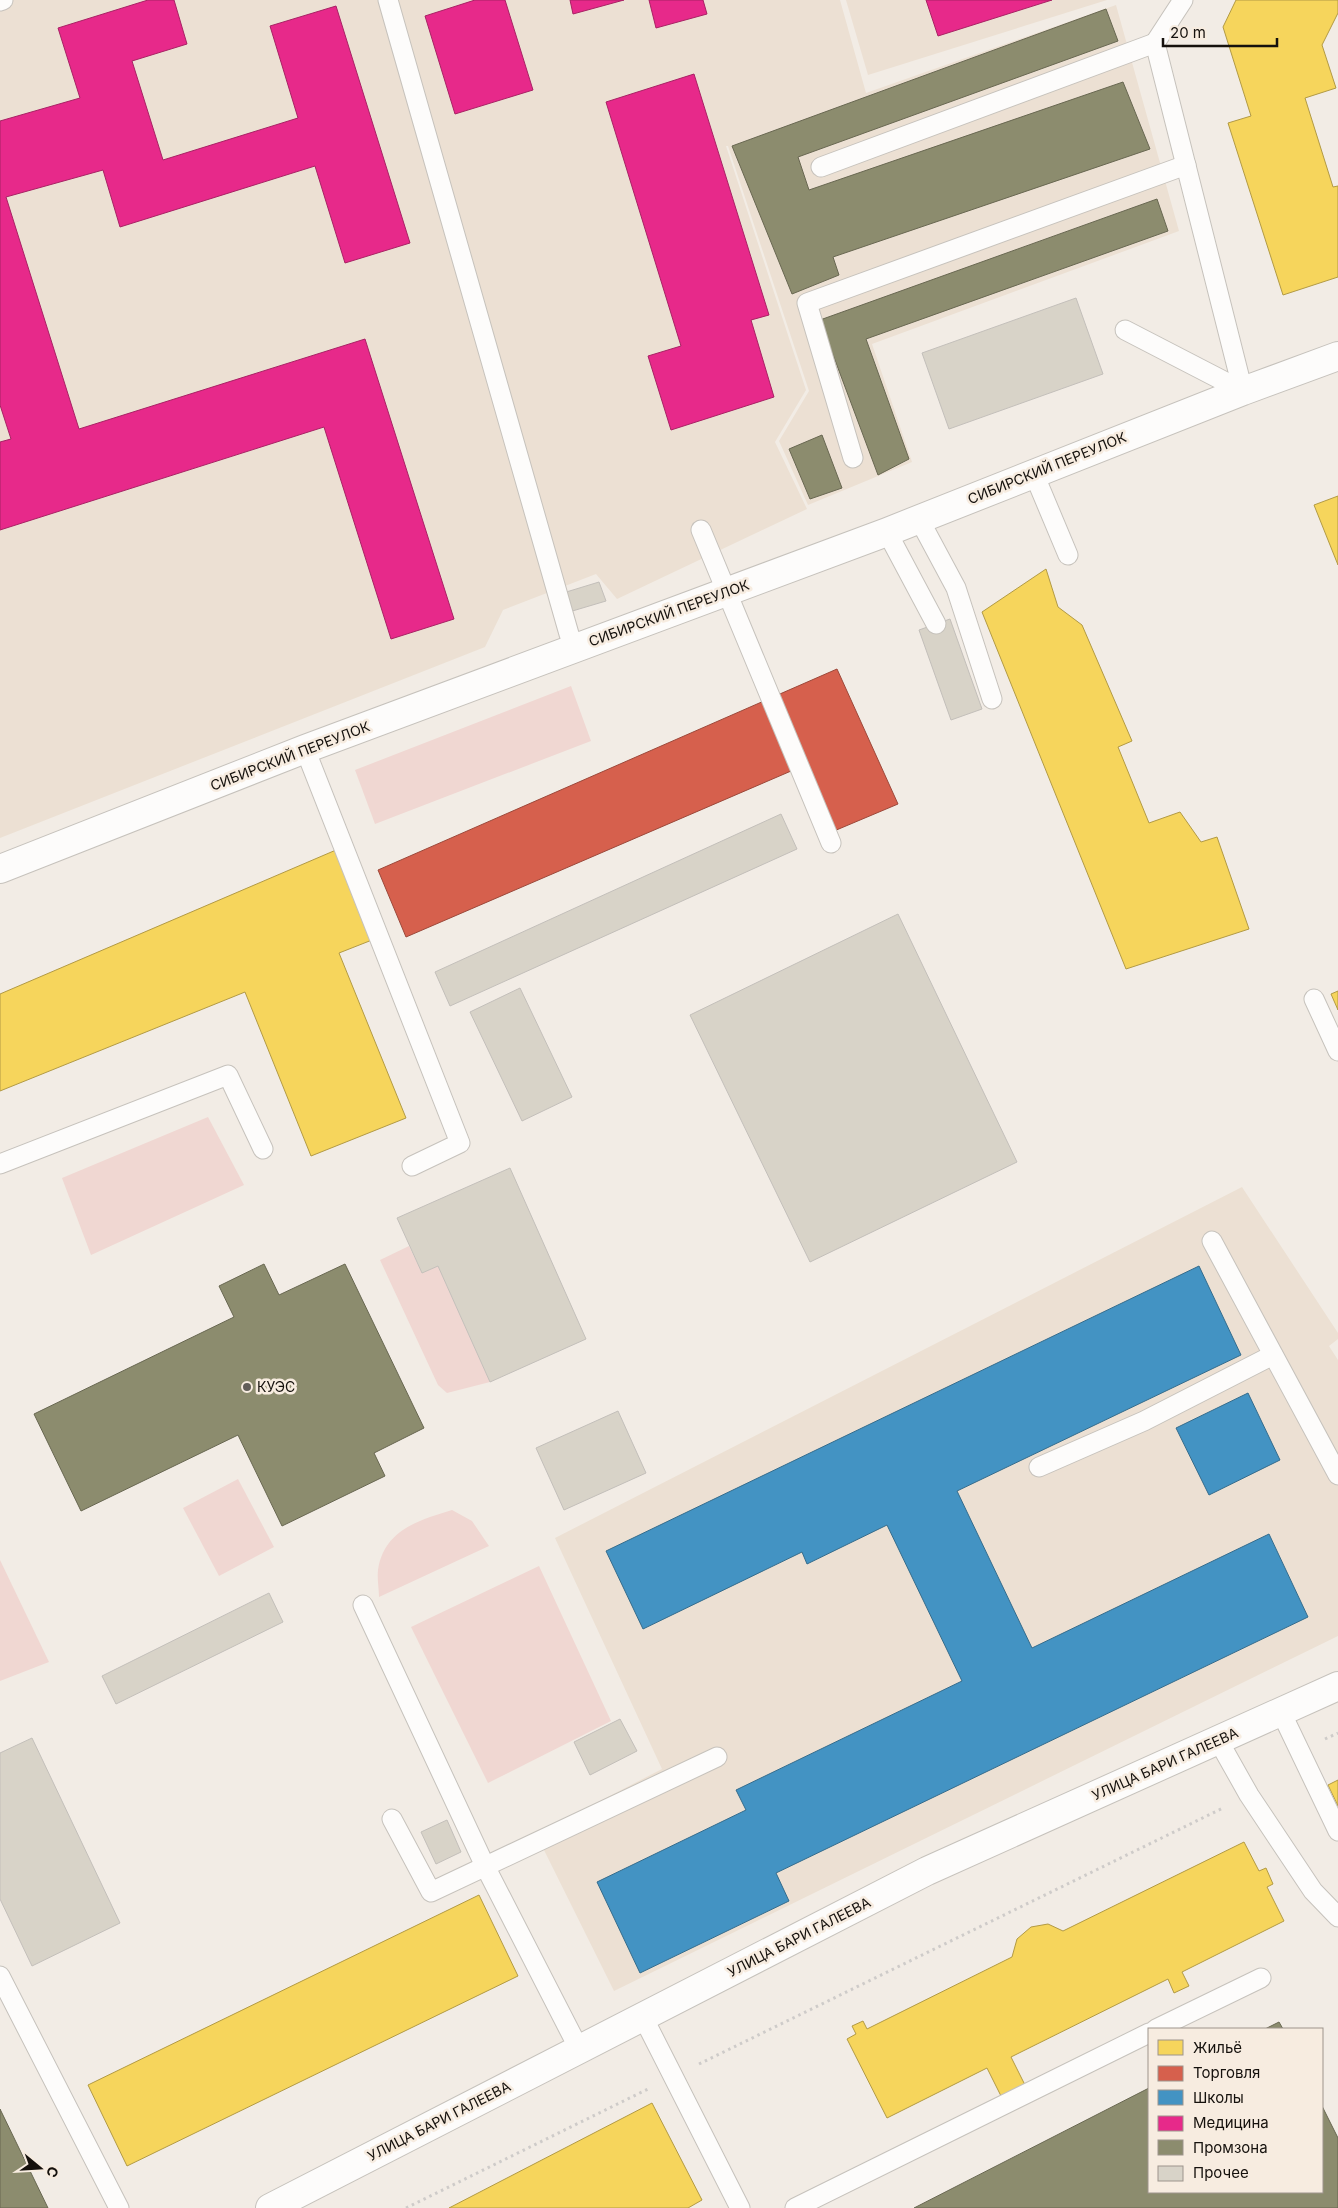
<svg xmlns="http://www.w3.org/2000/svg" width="1338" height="2208" viewBox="0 0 1338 2208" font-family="Inter,sans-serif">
<rect width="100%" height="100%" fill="#f2ece5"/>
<!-- built -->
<g fill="#ece0d3">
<polygon points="0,0 840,0 866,93 1116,5 1179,231 872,344 912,462 808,505 779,441 809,391 728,146 726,146 806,390 775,442 807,509 617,599 596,574 503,610 485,647 0,838"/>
<polygon points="846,0 1107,0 868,75"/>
<polygon points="1242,1187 1338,1333 1338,1339 1329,1346 1338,1360 1338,1636 614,1991 536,1834 662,1769 555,1538"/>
</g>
<!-- green -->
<g fill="#f0d7d2">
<polygon points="571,686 591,741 375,824 355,770"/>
<polygon points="208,1117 244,1185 91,1255 62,1178"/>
<polygon points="409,1246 422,1273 438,1266 490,1382 447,1393 438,1385 380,1260"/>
<polygon points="238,1479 274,1547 219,1576 183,1508"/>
<path d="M452 1510 472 1521 489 1546 379 1597C379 1589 377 1579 378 1570 384 1530 419 1520 452 1510Z"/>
<polygon points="0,1560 49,1662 0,1681"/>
<polygon points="539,1566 611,1721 488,1783 411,1627"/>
</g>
<!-- homes -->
<g fill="#f6d55c" stroke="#b29a44">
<polygon points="1236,0 1338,0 1338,13 1322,45 1336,88 1305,98 1333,187 1338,186 1338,277 1283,295 1228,123 1251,116 1223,27"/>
<polygon points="1338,496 1338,565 1314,505"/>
<polygon points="1046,569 1058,607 1082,625 1132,741 1118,747 1149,823 1180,812 1201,842 1217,837 1249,929 1126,969 982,612"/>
<polygon points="336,850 372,940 339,953 406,1118 311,1156 245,992 0,1091 0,994"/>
<polygon points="1338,991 1338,1010 1331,994"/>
<polygon points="1338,1780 1338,1806 1328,1785"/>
<polygon points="1244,1842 1259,1871 1266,1868 1273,1884 1267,1887 1284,1921 1182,1972 1189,1986 1174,1993 1168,1979 1011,2057 1025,2085 1001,2096 987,2068 887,2118 847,2039 856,2034 852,2026 863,2021 867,2029 1012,1957 1017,1939 1031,1927 1048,1924 1063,1931"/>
<polygon points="479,1895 518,1976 127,2166 88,2085"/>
<polygon points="652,2103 702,2200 688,2208 449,2208"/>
</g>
<!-- shops -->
<polygon fill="#d6604d" stroke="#9c483a" points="837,669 898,804 834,831 805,765 406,937 378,870"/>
<!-- schools -->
<g fill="#4393c3" stroke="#356c8c">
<polygon points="1199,1266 1241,1355 957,1491 1032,1648 1269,1534 1308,1617 776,1873 789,1901 640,1973 597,1882 746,1810 736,1790 962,1681 887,1525 807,1564 802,1552 643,1629 606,1551"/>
<polygon points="1248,1393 1280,1460 1209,1495 1176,1428"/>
</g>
<!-- health -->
<g fill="#e7298a" stroke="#a82264">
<polygon points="148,0 174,0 187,44 132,61 163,160 298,118 270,26 336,6 410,243 345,263 315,166 120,227 103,170 6,197 79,429 365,339 454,619 391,639 324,427 0,530 0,442 11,439 0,405 0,121 80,98 58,28"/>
<polygon points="475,0 505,0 533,90 455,114 425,16"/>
<polygon points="570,0 624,0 573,14"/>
<polygon points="649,0 703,0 707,14 656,28"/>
<polygon points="926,0 1052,0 938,36"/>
<polygon points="694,74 769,315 751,320 774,397 671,430 648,356 681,346 606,102"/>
</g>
<!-- industry -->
<g fill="#8c8c6e" stroke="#686751">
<polygon points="1106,9 1118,41 798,157 809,190 1123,82 1150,149 833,257 839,275 792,294 732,146"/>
<polygon points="1157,199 1168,231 866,339 909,459 878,475 820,320"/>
<polygon points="822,435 842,488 810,499 789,449"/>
<polygon points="264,1264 279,1295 345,1264 424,1428 374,1453 385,1476 282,1526 238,1435 81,1511 34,1414 234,1317 219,1286"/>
<polygon points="1279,2022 1283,2029 1265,2029"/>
<polygon points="1149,2088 1149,2192 1322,2192 1322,2106 1338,2138 1338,2208 914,2208"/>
<polygon points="0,2109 48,2208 0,2208"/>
</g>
<!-- building -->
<g fill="#d8d3c8" stroke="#c3bfba">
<polygon points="1076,298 1103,374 949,429 922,353"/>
<polygon points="599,582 606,601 569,612 563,593"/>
<polygon points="950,619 982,709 951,720 919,630"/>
<polygon points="781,814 797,849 450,1006 435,972"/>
<polygon points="898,914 1017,1162 810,1262 690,1015"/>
<polygon points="520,988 572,1097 522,1121 470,1012"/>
<polygon points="510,1168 586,1339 490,1382 438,1266 422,1273 397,1218"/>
<polygon points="618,1411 646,1473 564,1510 536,1448"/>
<polygon points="269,1593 283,1622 116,1704 102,1676"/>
<polygon points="620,1719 637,1751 590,1775 574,1742"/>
<polygon points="32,1738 120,1923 32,1966 0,1899 0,1753"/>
<polygon points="447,1820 461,1852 436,1864 421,1832"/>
</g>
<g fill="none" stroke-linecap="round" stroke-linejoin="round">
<!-- lane casing -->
<g stroke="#c6c2bc" stroke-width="21">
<g id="lane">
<polyline points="388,0 569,634 575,648"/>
<polyline points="1183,0 1155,43 1243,391"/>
<polyline points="0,1 3,0"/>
<polyline points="821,167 1155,43"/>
<polyline points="1125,330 1243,391"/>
<polyline points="853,458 807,303 1186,165"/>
<polyline points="1034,474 1068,555"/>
<polyline points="919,519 956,588 992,699"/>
<polyline points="701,530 831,843"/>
<polyline points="887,532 936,624"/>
<polyline points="305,749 460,1143 412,1166"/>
<polyline points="1314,999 1338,1051"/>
<polyline points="0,1164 228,1075 263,1149"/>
<polyline points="1212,1241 1338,1475"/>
<polyline points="1039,1467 1144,1421 1273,1355"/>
<polyline points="363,1605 485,1866 579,2049"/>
<polyline points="1281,1712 1338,1831"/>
<polyline points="1218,1740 1249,1795 1313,1891 1338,1917"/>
<polyline points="392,1819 431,1892 717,1757"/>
<polyline points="0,1976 119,2208"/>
<polyline points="643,2017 740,2208"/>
<polyline points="1156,2029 1261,1978"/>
<polyline points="795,2208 1149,2033"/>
</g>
</g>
<!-- street casing -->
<g stroke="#c6c2bc" stroke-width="30">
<g id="street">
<polyline points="0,869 305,749 887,532 1243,391 1338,356"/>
<polyline points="270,2208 927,1871 1338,1686"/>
</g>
</g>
<!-- path -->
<g stroke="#cecbc9" stroke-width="3" stroke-dasharray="2.5 4" stroke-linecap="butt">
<polyline points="1325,1739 1338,1733"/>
<polyline points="699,2064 1223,1808"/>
<polyline points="406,2208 648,2089"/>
</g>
<!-- lane -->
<use href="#lane" stroke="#fdfcfb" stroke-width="19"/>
<!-- street -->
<use href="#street" stroke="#fdfcfb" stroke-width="28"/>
</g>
<!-- markers -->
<circle fill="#625e59" stroke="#f7ece0" stroke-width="2" cx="247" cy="1387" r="5"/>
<g text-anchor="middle" stroke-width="5" stroke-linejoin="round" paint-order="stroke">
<!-- street labels -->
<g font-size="14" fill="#15110d" stroke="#f7ece0">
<text transform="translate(1047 468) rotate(-22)" y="5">СИБИРСКИЙ ПЕРЕУЛОК</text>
<text transform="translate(669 613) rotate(-20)" y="5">СИБИРСКИЙ ПЕРЕУЛОК</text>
<text transform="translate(290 756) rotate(-21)" y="5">СИБИРСКИЙ ПЕРЕУЛОК</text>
<text transform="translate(1165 1764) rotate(-24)" y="5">УЛИЦА БАРИ ГАЛЕЕВА</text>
<text transform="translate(799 1937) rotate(-27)" y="5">УЛИЦА БАРИ ГАЛЕЕВА</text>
<text transform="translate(439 2121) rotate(-27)" y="5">УЛИЦА БАРИ ГАЛЕЕВА</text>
</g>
<!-- poi labels -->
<g font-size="14" fill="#15110d" stroke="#f7ece0" text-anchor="start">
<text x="257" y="1392">КУЭС</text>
</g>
</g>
<!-- legend -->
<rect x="1148" y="2028" width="175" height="165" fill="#f7ece0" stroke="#9d948c"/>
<rect x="1158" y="2040" width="25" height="15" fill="#f6d55c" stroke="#9d948c"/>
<text x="1193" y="2053" font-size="15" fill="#15110d">Жильё</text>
<rect x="1158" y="2066" width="25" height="15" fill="#d6604d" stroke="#9d948c"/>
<text x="1193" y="2078" font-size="15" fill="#15110d">Торговля</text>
<rect x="1158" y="2090" width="25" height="15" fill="#4393c3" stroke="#9d948c"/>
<text x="1193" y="2103" font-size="15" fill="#15110d">Школы</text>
<rect x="1158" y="2116" width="25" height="15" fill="#e7298a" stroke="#9d948c"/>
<text x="1193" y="2128" font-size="15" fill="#15110d">Медицина</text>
<rect x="1158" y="2140" width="25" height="15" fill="#8c8c6e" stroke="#9d948c"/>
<text x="1193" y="2153" font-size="15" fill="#15110d">Промзона</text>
<rect x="1158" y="2166" width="25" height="15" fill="#d8d3c8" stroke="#9d948c"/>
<text x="1193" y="2178" font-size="15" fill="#15110d">Прочее</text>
<!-- north arrow -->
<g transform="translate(40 2168) rotate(108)" stroke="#f7ece0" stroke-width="4" paint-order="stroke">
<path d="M0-4L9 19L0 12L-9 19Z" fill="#15110d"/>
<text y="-8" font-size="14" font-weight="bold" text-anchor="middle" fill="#15110d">С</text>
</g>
<!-- scale -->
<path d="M1163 38v8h114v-8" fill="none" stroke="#15110d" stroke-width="2.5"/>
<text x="1170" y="38" font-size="15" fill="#15110d" stroke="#f7ece0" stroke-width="4" paint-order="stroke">20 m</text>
</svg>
